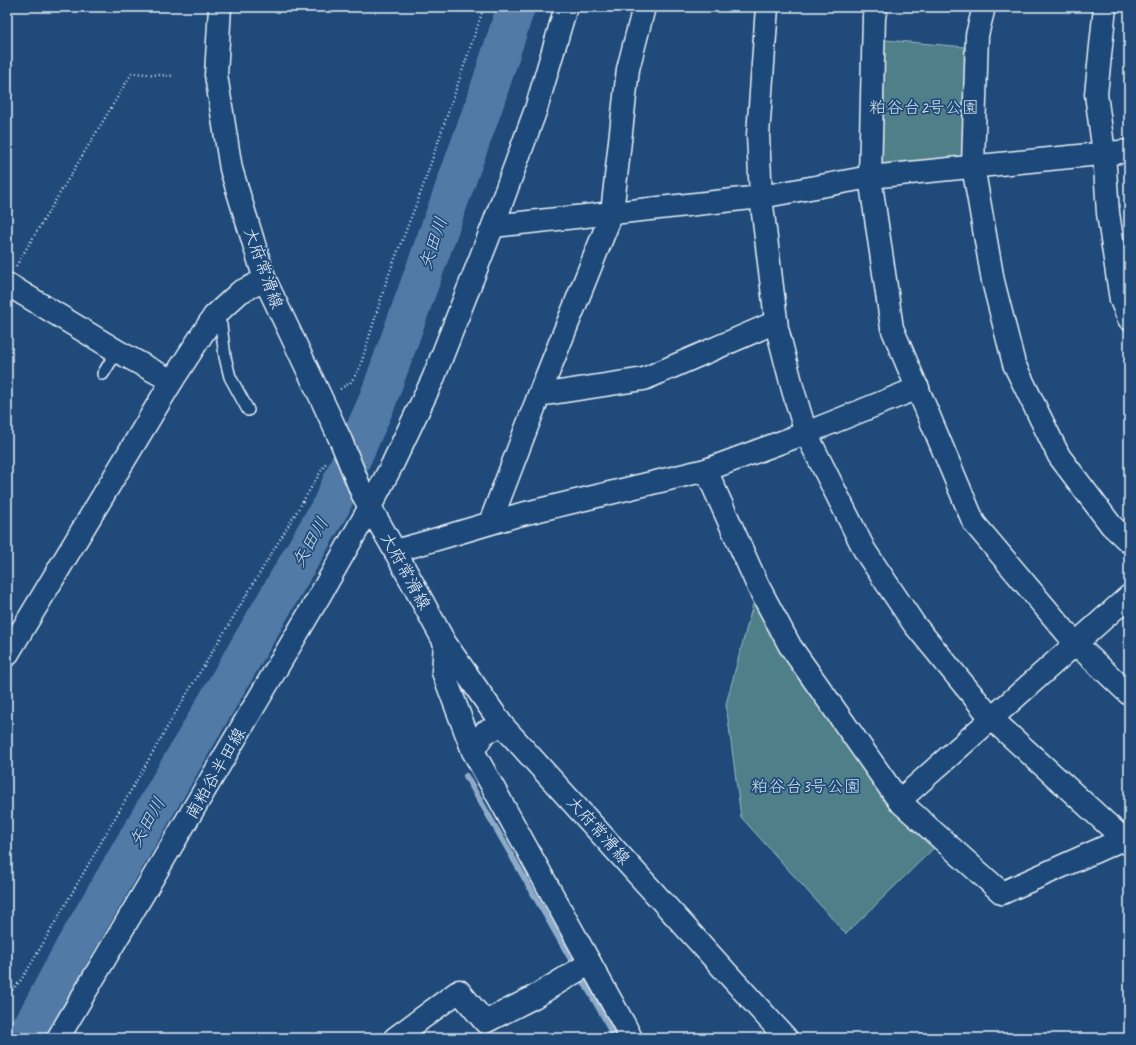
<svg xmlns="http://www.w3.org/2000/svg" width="1136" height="1045" viewBox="0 0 1136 1045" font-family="Caveat,'Klee One',sans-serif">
<rect width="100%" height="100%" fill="#1f4a7a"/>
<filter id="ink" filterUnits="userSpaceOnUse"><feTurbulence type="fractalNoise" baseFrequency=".025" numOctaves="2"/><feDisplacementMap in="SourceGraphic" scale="8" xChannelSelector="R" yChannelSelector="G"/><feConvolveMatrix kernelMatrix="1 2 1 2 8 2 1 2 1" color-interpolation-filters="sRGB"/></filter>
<g filter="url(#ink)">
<!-- green -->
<g fill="#507f89" stroke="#9cb8c0">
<polygon points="874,39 977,48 973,166 870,177"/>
<polygon points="758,586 790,646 942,840 846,934 741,817 726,704"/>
</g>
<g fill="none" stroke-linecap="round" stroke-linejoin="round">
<!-- stream -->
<polyline stroke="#8daac7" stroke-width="6" points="466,776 604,1017 614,1038"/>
<!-- river -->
<polyline stroke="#517aa6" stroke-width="38" points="20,1038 34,1023 74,948 331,506 377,402 484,105 516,7"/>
<!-- lane casing -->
<g stroke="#e8f1f8" stroke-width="14">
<g id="lane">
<polyline points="214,316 221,325 225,357 230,377 248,410"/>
<polyline points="103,374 117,351"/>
</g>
</g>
<!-- street casing -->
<g stroke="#e8f1f8" stroke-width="25">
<g id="street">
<polyline points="767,7 758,135 761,197 777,328 793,390 806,433 865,551 914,624 992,719 1129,844"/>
<polyline points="876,7 874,17 870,177 892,328 974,523 1076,644 1129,694"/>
<polyline points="984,7 977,35 973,166 993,281 1014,364 1059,456 1111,525 1129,542"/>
<polyline points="1105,7 1096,94 1104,153 1108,213 1121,300 1129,319"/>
<polyline points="7,284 117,351 172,381"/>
<polyline points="539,395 612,213 628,69 644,7"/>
<polyline points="706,470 758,586 790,646 899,801 1002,893 1123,839"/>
<polyline points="490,523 539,395 644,379 776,322"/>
<polyline points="395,551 427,542 518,515 706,470 806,433 918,388"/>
<polyline points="445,643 443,672 473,751 590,963 624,1024 631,1038"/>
<polyline points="7,655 172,381 214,316 240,292 265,280"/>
<polyline points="473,751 485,732 503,726"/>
<polyline points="899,801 1129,596"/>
<polyline points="395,1038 459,991 485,1022 534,997 590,963"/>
</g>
</g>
<!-- secondary casing -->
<g stroke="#e8f1f8" stroke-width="25">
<g id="secondary">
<polyline points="220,7 216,75 231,169 265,280 322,400 341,441 362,493 395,551 445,643 503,726 786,1038"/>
<polyline points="493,226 761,197 870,177 1129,151"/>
<polyline points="58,1038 320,595 370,507 392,465 433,379 493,226 536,109 566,7"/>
</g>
</g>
<!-- path -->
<g stroke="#e8f1f8" stroke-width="2.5" stroke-dasharray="1 3" stroke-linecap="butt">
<polyline points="16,266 132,73 174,76"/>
<polyline points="340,389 350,383 359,370 387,279 421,192 484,7"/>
<polyline points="7,996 21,980 30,966 176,712 326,463"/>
</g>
<!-- lane -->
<use href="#lane" stroke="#1f4a7a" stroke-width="11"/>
<!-- street -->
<use href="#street" stroke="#1f4a7a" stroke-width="22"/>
<!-- secondary -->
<use href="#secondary" stroke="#1f4a7a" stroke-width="22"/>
</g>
</g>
<g text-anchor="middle" stroke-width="3.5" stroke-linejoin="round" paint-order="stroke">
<!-- park labels -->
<g font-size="17" fill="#d1e0e7" stroke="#1f4a7a">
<text x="924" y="113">粕谷台2号公園</text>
<text x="806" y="792">粕谷台3号公園</text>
</g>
<!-- street labels -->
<g font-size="17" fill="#e8f1f8" stroke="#1f4a7a">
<text transform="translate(264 268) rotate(70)" y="6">大府常滑線</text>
<text transform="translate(406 571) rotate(61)" y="6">大府常滑線</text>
<text transform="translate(215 773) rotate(-60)" y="6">南粕谷半田線</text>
<text transform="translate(599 830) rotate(48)" y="6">大府常滑線</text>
</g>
<!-- water labels -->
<g font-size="18" font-style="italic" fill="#d1dfec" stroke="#1f4a7a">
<text transform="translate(433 243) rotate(-71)" y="6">矢田川</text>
<text transform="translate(310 542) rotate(-60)" y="6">矢田川</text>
<text transform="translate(147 822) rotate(-60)" y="6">矢田川</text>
</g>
</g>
<!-- margin -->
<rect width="1136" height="1045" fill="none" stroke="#1f4a7a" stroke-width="24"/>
<rect x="12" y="12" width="1112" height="1021" fill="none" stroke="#e8f1f8" stroke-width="1.5" filter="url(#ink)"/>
</svg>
